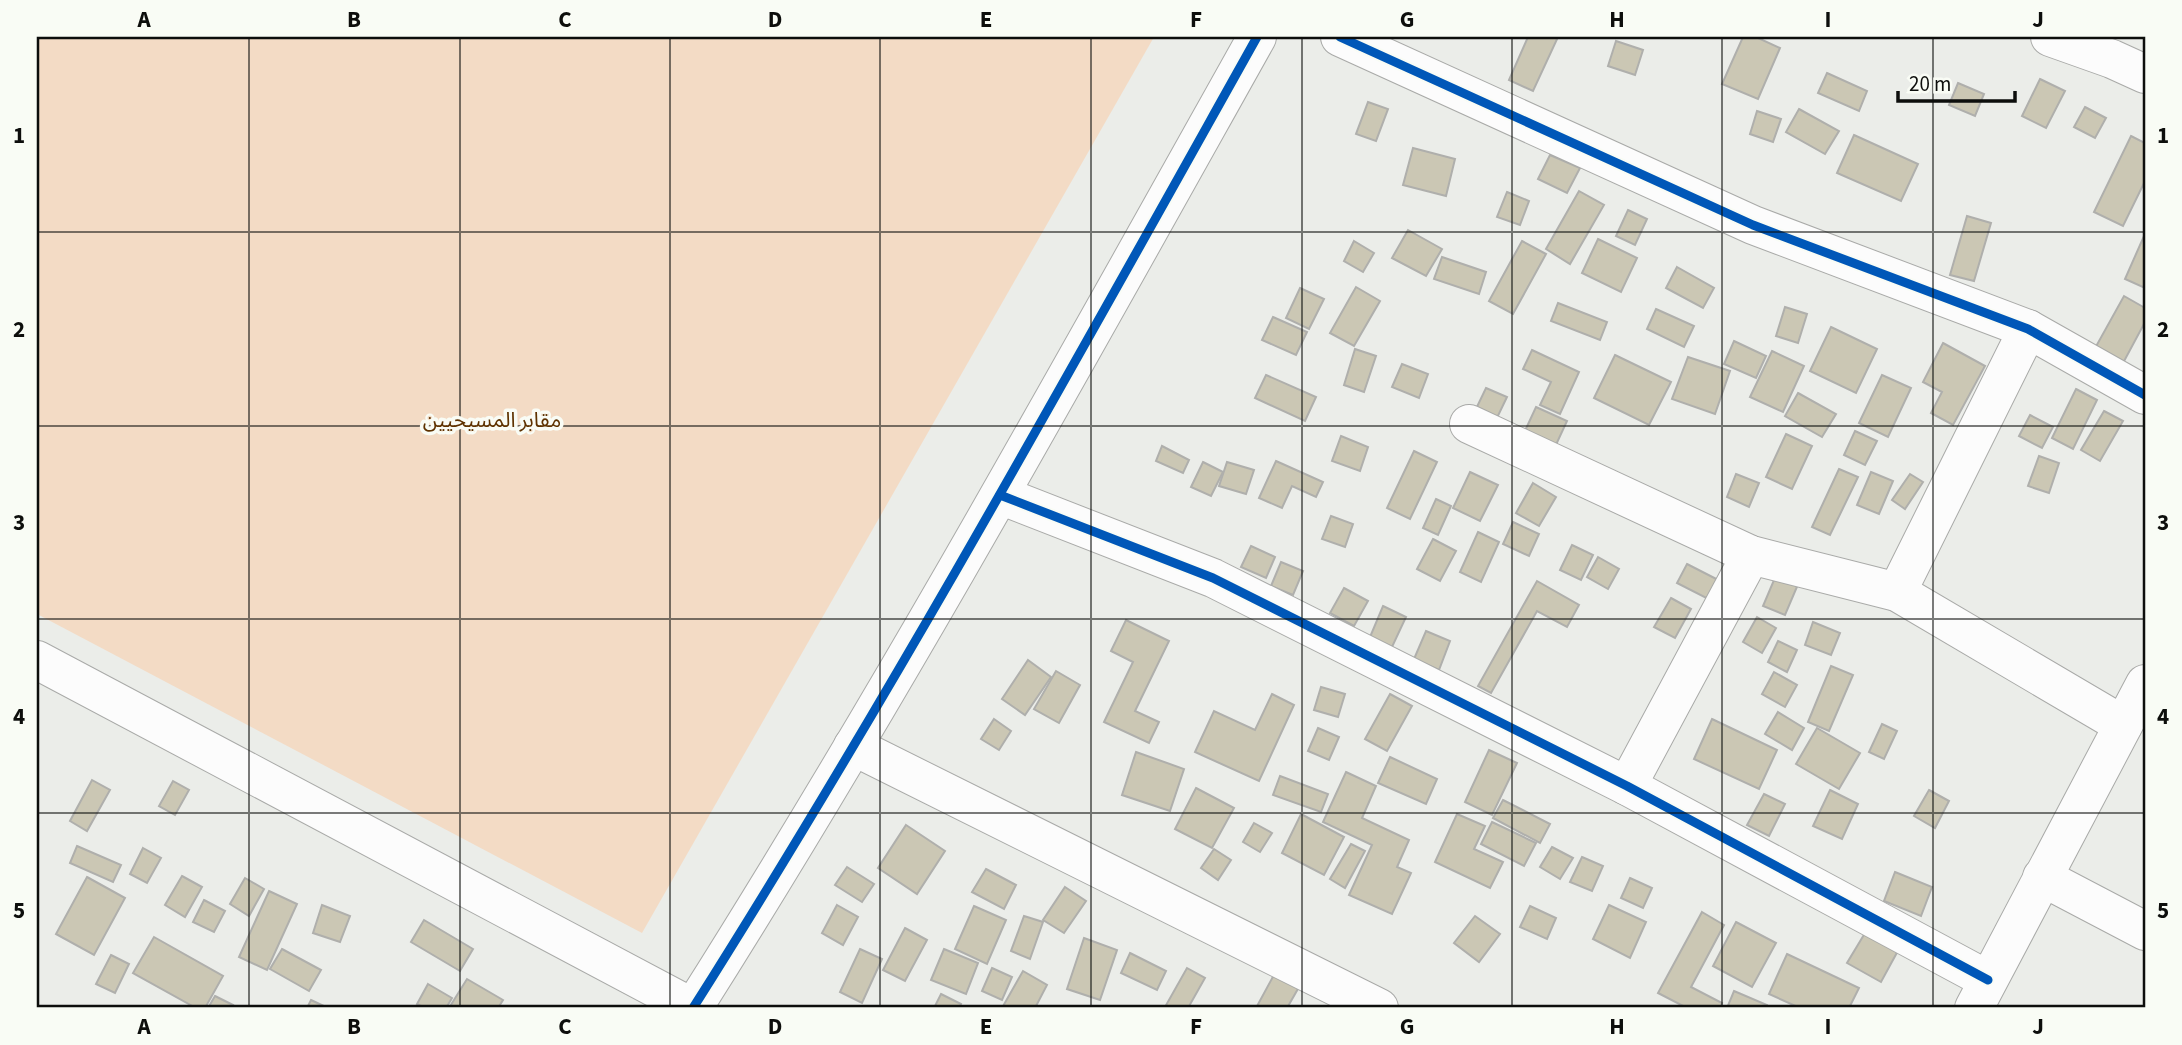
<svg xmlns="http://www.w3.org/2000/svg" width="2182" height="1045" viewBox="0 0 2182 1045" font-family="'Source Sans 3','Noto Sans Arabic',sans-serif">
<rect width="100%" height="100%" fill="#ebede9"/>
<!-- green -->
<polygon fill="#f3dbc5" points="37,37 1154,37 642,933 37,614"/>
<!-- building -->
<g fill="#cbc7b4" stroke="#afafac" stroke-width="2">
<polygon points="1528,37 1558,37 1533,91 1509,80"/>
<polygon points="1743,37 1756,37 1780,48 1758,99 1722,84"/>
<polygon points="1616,41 1643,50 1635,75 1608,66"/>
<polygon points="1827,73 1867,91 1859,111 1818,93"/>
<polygon points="2040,79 2065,91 2046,128 2022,116"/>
<polygon points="1958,83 1984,94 1975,116 1949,105"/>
<polygon points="1368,102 1388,109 1376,141 1356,134"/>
<polygon points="2085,107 2106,118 2095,138 2074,127"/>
<polygon points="1799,109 1839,131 1825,154 1786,132"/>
<polygon points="1757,111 1781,119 1773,142 1750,134"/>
<polygon points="1854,135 1918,164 1901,201 1837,173"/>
<polygon points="2131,136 2145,143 2145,181 2123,226 2094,212"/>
<polygon points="1413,148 1455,159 1446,196 1403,185"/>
<polygon points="1550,155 1580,168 1567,193 1538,179"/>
<polygon points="1579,191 1604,205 1570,264 1546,249"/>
<polygon points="1507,192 1529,201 1520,225 1497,217"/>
<polygon points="1628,210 1647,219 1635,245 1616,236"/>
<polygon points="1967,216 1991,223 1974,281 1950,275"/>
<polygon points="1408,230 1442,249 1426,276 1392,258"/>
<polygon points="2144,236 2145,236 2145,288 2125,279"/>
<polygon points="1598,239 1637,258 1621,292 1582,273"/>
<polygon points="1354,241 1374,253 1363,272 1344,261"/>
<polygon points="1522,241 1546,254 1513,314 1489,301"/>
<polygon points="1442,257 1486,272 1479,294 1434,279"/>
<polygon points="1677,267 1714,288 1703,308 1666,288"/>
<polygon points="1356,287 1380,301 1354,346 1330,333"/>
<polygon points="1300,288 1324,299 1309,329 1286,318"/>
<polygon points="2124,296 2145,308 2145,322 2122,365 2094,350"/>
<polygon points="1558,303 1607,322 1600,340 1551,321"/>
<polygon points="1785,307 1807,314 1798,343 1776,336"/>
<polygon points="1656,309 1694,326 1684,347 1647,329"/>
<polygon points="1273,317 1307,332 1296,355 1262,340"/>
<polygon points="1831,327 1877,349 1856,393 1810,371"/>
<polygon points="1734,341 1766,356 1756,378 1724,364"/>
<polygon points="1943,343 1985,366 1953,425 1931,413 1942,392 1923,382"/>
<polygon points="1355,349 1376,356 1364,392 1344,385"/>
<polygon points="1532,350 1579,372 1560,414 1540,405 1551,382 1523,369"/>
<polygon points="1772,351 1804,366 1783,412 1750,397"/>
<polygon points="1615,355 1671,382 1649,425 1594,398"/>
<polygon points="1688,357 1730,371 1715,414 1672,399"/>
<polygon points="1402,364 1428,374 1419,398 1392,387"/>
<polygon points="1266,375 1316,397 1305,421 1255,398"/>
<polygon points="1882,375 1911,388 1888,437 1859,423"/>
<polygon points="1486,388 1507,397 1495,422 1474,413"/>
<polygon points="2076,389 2097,400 2073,449 2052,438"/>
<polygon points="1798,393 1836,414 1822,437 1785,416"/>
<polygon points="1536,407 1567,421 1555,447 1524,433"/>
<polygon points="2104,411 2123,421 2100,461 2081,450"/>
<polygon points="2030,415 2053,427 2042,448 2019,436"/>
<polygon points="1855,431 1877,441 1865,465 1844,455"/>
<polygon points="1786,434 1812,446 1792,489 1766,477"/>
<polygon points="1341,436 1368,447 1360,471 1332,461"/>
<polygon points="1162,446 1189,460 1183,473 1156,461"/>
<polygon points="1414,451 1437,462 1410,519 1387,508"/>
<polygon points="2039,456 2059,463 2049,493 2028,486"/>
<polygon points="1276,461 1323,482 1316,497 1292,486 1282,508 1259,498"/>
<polygon points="1203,462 1223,472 1211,496 1191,487"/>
<polygon points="1227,462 1254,470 1246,494 1219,486"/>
<polygon points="1839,469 1858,477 1830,535 1812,527"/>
<polygon points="1470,472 1498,485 1480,521 1453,508"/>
<polygon points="1871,472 1893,481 1879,514 1857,505"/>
<polygon points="1736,474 1759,483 1749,507 1727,497"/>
<polygon points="1910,474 1923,482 1905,509 1892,500"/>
<polygon points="1533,483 1556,497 1539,526 1516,513"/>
<polygon points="1436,499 1451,506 1438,535 1423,528"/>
<polygon points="1331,516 1353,524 1345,547 1322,539"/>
<polygon points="1513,522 1539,534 1529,556 1503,544"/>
<polygon points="1478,532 1499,542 1481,582 1460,572"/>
<polygon points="1433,539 1456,551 1440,581 1417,569"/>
<polygon points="1572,545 1593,555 1581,580 1560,570"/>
<polygon points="1251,546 1275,557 1266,578 1241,567"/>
<polygon points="1598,557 1619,569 1608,589 1587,577"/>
<polygon points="1281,562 1303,571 1293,595 1271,586"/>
<polygon points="1687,564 1732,587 1722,606 1677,583"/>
<polygon points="1777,573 1799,582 1785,615 1763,606"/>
<polygon points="1537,581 1579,605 1567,627 1537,611 1491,693 1478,686"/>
<polygon points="1344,588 1368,601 1354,626 1330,613"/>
<polygon points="1671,598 1691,609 1675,638 1654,627"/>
<polygon points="1383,606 1406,617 1392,647 1370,637"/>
<polygon points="1757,617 1776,628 1762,653 1743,642"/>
<polygon points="1126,620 1169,641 1135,711 1159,722 1149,743 1104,722 1133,662 1111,651"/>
<polygon points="1813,622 1840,633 1831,655 1805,645"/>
<polygon points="1426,631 1450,641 1439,670 1414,659"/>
<polygon points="1778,641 1797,650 1787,672 1768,662"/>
<polygon points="1028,660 1051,677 1025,715 1002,699"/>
<polygon points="1831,666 1853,675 1829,731 1808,722"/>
<polygon points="1056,671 1080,685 1059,723 1034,709"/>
<polygon points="1774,672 1797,685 1785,707 1762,694"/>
<polygon points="1321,687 1345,694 1338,717 1314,710"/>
<polygon points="1272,694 1294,705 1259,781 1195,752 1214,711 1255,730"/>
<polygon points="1390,694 1412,706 1387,751 1365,739"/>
<polygon points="1778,712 1804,728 1792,750 1765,734"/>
<polygon points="994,719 1011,731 999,750 981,739"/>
<polygon points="1712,719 1777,750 1759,789 1694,759"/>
<polygon points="1882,724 1897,731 1884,759 1869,752"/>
<polygon points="1318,728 1339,737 1329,760 1308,751"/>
<polygon points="1817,728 1860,753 1839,789 1796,764"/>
<polygon points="1489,750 1517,763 1492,815 1465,802"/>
<polygon points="1136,752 1184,769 1170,811 1122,795"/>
<polygon points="1390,757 1437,779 1426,804 1378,783"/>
<polygon points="1346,772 1376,786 1362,818 1409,840 1397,867 1411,873 1392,914 1349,895 1372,845 1323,822"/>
<polygon points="1280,776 1328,794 1321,812 1273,795"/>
<polygon points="92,780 110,790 87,831 70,821"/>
<polygon points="173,781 189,790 175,815 159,806"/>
<polygon points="1196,788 1234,808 1212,848 1175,829"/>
<polygon points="1830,790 1858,804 1842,839 1813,826"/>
<polygon points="1929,790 1949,801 1935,828 1914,816"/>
<polygon points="1764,794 1785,804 1769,836 1747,825"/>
<polygon points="1503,800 1550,824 1540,843 1493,818"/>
<polygon points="1301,814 1344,837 1324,875 1282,853"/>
<polygon points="1457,814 1485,826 1474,849 1503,862 1490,888 1435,862"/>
<polygon points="1492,822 1536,843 1524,866 1481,844"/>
<polygon points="1254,823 1272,833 1260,852 1243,842"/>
<polygon points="906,825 945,851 917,894 878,868"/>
<polygon points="1351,844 1365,851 1345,888 1330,879"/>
<polygon points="77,846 121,865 113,882 70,863"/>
<polygon points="1552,847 1573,858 1560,879 1540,867"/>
<polygon points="143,848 161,858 147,883 130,874"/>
<polygon points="1214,849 1231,860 1218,880 1201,868"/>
<polygon points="1582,857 1603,866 1592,891 1570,882"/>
<polygon points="847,867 874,884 862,902 835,885"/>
<polygon points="986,869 1016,885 1004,909 972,892"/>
<polygon points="1895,872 1932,887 1921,916 1884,901"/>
<polygon points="182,876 202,887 185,917 165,905"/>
<polygon points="87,877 125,898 94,955 56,934"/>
<polygon points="245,878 264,889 249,916 230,904"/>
<polygon points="1630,878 1652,888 1643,908 1621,898"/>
<polygon points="1065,887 1086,901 1064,933 1043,920"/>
<polygon points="269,891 297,904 267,970 239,957"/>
<polygon points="204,900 225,911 214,932 193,922"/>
<polygon points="322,905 350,916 340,942 313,933"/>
<polygon points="837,905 858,917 843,945 822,933"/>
<polygon points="1609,905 1646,922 1630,958 1593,939"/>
<polygon points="974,906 1006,920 987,964 955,949"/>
<polygon points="1530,906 1556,918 1547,939 1520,927"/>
<polygon points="1702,912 1724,925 1691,987 1722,1003 1720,1008 1687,1008 1658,993"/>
<polygon points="1024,916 1043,922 1030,959 1011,951"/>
<polygon points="1475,916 1500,934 1479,962 1454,943"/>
<polygon points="424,920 473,949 460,971 411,942"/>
<polygon points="1736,922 1776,943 1752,987 1713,966"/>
<polygon points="905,928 927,940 905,981 883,970"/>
<polygon points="1868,928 1900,947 1881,982 1847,963"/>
<polygon points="154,937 223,976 205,1008 196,1008 133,973"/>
<polygon points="1084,938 1117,950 1100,1000 1067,989"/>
<polygon points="282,949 321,970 309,991 270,969"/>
<polygon points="860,949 882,959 862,1003 840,992"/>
<polygon points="944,949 978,963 966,994 931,980"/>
<polygon points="1130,953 1166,971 1157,990 1121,973"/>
<polygon points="1787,954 1859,988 1849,1008 1800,1008 1769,994"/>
<polygon points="111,955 129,964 115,993 96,984"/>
<polygon points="992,968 1012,977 1002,1000 982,991"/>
<polygon points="1187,968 1205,978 1188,1008 1167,1008 1165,1007"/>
<polygon points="1023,971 1047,985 1035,1008 1002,1008"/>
<polygon points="1275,973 1299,987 1287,1008 1256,1008"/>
<polygon points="467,979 503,1000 498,1008 449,1008"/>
<polygon points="428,984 452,998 446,1008 425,1008 417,1004"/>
<polygon points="1734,991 1767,1005 1766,1008 1727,1008"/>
<polygon points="941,994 961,1004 959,1008 934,1008"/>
<polygon points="215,996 233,1005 231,1008 208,1008"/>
<polygon points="311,1000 328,1008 307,1008"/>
</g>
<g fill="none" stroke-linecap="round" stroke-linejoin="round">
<!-- minor casing -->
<g stroke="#a9aaa8" stroke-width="40">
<g id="minor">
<polyline points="1340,37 1753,225 2028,329 2145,395"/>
<polyline points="2050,37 2112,59 2145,74"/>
<polyline points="1469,424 1751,555 1897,592 2123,725"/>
<polyline points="1000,495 1213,578 1627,786 1988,980"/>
<polyline points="1897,592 2028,329"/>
<polyline points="37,660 693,1008"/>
<polyline points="853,746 1379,1008"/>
<polyline points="1627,786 1751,555"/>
<polyline points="2042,877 2145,931"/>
<path d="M693 1008C893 692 1074 364 1257 37"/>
<polyline points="1974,1008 2145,684"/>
</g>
</g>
<!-- minor -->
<use href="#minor" stroke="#fcfcfc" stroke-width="38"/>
<!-- cycleway casing -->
<g stroke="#f9fcf5" stroke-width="13">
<g id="cycleway">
<polyline points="1340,37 1753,225 2028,329 2145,395"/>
<polyline points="1000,495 1213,578 1627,786 1988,980"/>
<path d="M693 1008C893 692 1074 364 1257 37"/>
</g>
</g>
<!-- cycleway -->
<use href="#cycleway" stroke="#0057b8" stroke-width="9"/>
</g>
<!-- grid -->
<path fill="none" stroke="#0d0e0c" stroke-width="2" stroke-opacity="0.55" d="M249 37V1008M460 37V1008M670 37V1008M880 37V1008M1091 37V1008M1302 37V1008M1512 37V1008M1722 37V1008M1933 37V1008M37 232H2145M37 426H2145M37 619H2145M37 813H2145"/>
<g text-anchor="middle" stroke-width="7" stroke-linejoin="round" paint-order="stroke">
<!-- park labels -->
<g font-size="21" fill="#5e3200" stroke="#f9fcf5">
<text x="492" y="427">مقابر المسيحيين</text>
</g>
</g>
<!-- border -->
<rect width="2182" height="1045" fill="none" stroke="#f9fcf5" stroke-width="77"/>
<!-- scale -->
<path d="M1898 91v10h117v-10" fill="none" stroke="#0d0e0c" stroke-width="3.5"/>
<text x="1909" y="91" font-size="21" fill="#0d0e0c" stroke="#f9fcf5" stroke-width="5" paint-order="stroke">20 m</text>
<rect x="38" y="38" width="2106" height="968" fill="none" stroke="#0d0e0c" stroke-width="2.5"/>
<g font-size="23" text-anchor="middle" font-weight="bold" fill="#0d0e0c">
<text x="144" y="27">A</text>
<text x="354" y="27">B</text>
<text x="565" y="27">C</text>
<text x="775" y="27">D</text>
<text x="986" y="27">E</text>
<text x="1196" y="27">F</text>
<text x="1407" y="27">G</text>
<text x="1617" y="27">H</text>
<text x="1828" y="27">I</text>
<text x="2038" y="27">J</text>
<text x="19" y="143">1</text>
<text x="2163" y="143">1</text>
<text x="19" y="337">2</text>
<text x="2163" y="337">2</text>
<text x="19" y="530">3</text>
<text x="2163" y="530">3</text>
<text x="19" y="724">4</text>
<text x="2163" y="724">4</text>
<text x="19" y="918">5</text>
<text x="2163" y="918">5</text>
<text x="144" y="1034">A</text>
<text x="354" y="1034">B</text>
<text x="565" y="1034">C</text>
<text x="775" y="1034">D</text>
<text x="986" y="1034">E</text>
<text x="1196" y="1034">F</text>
<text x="1407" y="1034">G</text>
<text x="1617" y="1034">H</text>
<text x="1828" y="1034">I</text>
<text x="2038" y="1034">J</text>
</g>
</svg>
